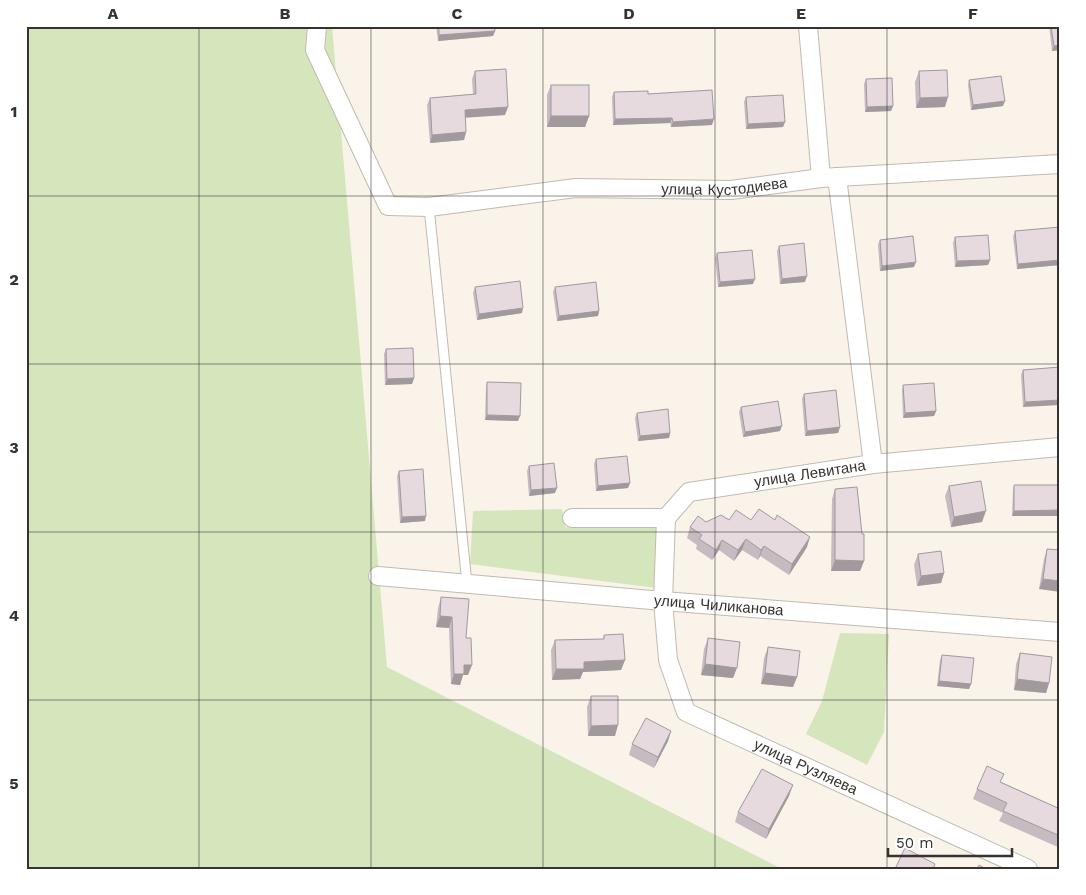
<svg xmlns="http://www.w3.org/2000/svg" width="1086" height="895" viewBox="0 0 1086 895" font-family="'Work Sans',sans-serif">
<rect width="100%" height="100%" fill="#faf3ea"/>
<!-- green -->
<g fill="#d5e6bd">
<polygon points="26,26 332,26 387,667 782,869 26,869"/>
<polygon points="562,509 565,527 658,528 656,588 470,564 473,511"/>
<polygon points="840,633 889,634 884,732 867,765 806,734 822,701"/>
</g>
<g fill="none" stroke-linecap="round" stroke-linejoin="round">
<!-- lane casing -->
<g stroke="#c1bab1" stroke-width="11">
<polyline id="lane" points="429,207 467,584"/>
</g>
<!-- street casing -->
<g stroke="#c1bab1" stroke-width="20">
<g id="street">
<path id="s1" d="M317 26 315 50 388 206 429 207 576 188 731 190 821 178 1060 164"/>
<polyline points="808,26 821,178"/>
<polyline points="837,177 873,464"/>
<path id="s2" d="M572 518H666L689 492 873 464 1060 447"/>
<path id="s3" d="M666 518 663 601 668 660 686 712 1028 869"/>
<path id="s4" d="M378 576 663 601 1060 632"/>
</g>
</g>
<!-- lane -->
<use href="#lane" stroke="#fff" stroke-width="9"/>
<!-- street -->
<use href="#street" stroke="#fff" stroke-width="18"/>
</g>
<!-- wall -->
<g fill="#c6bbc0">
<polygon points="436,26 495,26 495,31 493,36 438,41"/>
<polygon points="1049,26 1060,26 1060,50 1052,51"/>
<polygon points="475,71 505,115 465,117 466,132 464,140 430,143 427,105 430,98 473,94 472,79"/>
<polygon points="919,71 945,107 916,108 915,82"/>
<polygon points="866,79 893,106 891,111 865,112 864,84"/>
<polygon points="969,80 1003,106 971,110 968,85"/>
<polygon points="551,85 589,116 585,127 547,127 547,95"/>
<polygon points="614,92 648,94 712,125 671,127 670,123 613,125 612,97"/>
<polygon points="746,97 785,122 783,127 746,129 744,102"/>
<polygon points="1060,227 1060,265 1017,269 1013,237 1015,231"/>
<polygon points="955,237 990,260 988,265 955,267 953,243"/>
<polygon points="880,240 914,267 880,271 878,245"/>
<polygon points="779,246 805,282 780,284 777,251"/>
<polygon points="717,253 753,284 718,287 715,258"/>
<polygon points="475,287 522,313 477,320 473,293"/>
<polygon points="555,287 599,311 598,316 557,321 553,292"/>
<polygon points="386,349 414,378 412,384 385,385 384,354"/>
<polygon points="1060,367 1023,407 1021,375 1023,370"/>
<polygon points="487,382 518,421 485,420 486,387"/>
<polygon points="903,385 936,411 934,416 903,418 902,390"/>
<polygon points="804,394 840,427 838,433 805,436 802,399"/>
<polygon points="741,407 780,431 743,437 739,412"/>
<polygon points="637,413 670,433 669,438 638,441 635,418"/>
<polygon points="596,459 630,483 628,488 596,491 594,464"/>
<polygon points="529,466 555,493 529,496 527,471"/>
<polygon points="399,471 425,521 400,523 397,476"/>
<polygon points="1014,485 1060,485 1060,516 1012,516 1013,490"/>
<polygon points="949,486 982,522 951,527 945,496"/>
<polygon points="835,489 864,561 860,571 831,571 832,499"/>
<polygon points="729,520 751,520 807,547 789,575 760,556 758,560 742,550 734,561 719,550 712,560 696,549 697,545 687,538 690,527 706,522"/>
<polygon points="1047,549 1060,550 1039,589 1044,559"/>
<polygon points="918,554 944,573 941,583 917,586 914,565"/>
<polygon points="441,597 466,638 468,675 463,675 460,685 451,684 449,628 436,627 438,608"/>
<polygon points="604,635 625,660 621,670 583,672 580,679 552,680 551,650 555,640 603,639"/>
<polygon points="708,638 733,678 701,675 704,649"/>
<polygon points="768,647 797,677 793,687 761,684 764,658"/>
<polygon points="1020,653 1049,683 1046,693 1014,690 1016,664"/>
<polygon points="942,655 971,684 969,689 937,686 940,660"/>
<polygon points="591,696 615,736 588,736 587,707"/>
<polygon points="671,731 668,741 654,768 629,755 632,744"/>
<polygon points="1001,782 1060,809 1060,848 999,821 1003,813 973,799 977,789"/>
<polygon points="789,796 766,839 735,822 738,812"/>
</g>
<!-- shaded-wall -->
<g fill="#a1999c">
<polygon points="495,31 493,36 438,41 439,35"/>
<polygon points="1060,45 1060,50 1052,51 1054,46"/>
<polygon points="948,97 945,107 916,108 920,98"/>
<polygon points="1005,101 1003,106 971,110 973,105"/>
<polygon points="893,106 891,111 865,112 867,107"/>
<polygon points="508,107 505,115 462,118 465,110"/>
<polygon points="551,116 589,116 585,127 547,127"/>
<polygon points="672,118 670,123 613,125 615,119"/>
<polygon points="714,119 712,125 671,127 673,122"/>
<polygon points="785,122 783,127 746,129 748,124"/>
<polygon points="466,132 464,140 430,143 432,135"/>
<polygon points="990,260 988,265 955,267 957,261"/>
<polygon points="1060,260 1060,265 1017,269 1018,264"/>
<polygon points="916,262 914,267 880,271 882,266"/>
<polygon points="807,276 805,282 780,284 782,279"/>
<polygon points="755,279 753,284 718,287 720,282"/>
<polygon points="523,308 522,313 477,320 479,314"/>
<polygon points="599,311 598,316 557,321 559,316"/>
<polygon points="414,378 412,384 385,385 387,379"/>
<polygon points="1060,400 1060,405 1023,407 1025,402"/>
<polygon points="936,411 934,416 903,418 905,413"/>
<polygon points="487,415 520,416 518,421 485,420"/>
<polygon points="782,426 780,431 743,437 745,432"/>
<polygon points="840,427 838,433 805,436 807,431"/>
<polygon points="670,433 669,438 638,441 640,436"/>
<polygon points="630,483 628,488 596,491 598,486"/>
<polygon points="557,488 555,493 529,496 531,490"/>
<polygon points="1060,510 1060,516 1012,516 1014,511"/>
<polygon points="986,511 982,522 951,527 954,517"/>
<polygon points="426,516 425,521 400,523 402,517"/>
<polygon points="810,537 807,547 789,575 792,564"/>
<polygon points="746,539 742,550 734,561 738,550"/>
<polygon points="722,540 719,550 712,560 716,550"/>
<polygon points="764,546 760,556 758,560 761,550"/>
<polygon points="835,560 864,561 860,571 831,571"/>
<polygon points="944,573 941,583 917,586 921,576"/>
<polygon points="1043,579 1060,581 1060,592 1039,589"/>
<polygon points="440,616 452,617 449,628 436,627"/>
<polygon points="625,660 621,670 583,672 580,679 552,680 556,669 584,662"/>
<polygon points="705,664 737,668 733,678 701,675"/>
<polygon points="464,665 472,665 468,675 463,675 460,685 451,684 454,674"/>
<polygon points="765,673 797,677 793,687 761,684"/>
<polygon points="1017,679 1049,683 1046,693 1014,690"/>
<polygon points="939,681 971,684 969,689 937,686"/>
<polygon points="618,725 615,736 588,736 591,726"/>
<polygon points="671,731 668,741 654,768 658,757"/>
<polygon points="793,785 789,796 766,839 769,829"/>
</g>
<!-- building -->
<g fill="#e6dadf" stroke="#a1999c">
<polygon points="439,26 495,26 495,31 439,35"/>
<polygon points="1051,26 1060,26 1060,45 1054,46"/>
<polygon points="506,69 508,107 465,110 466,132 432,135 430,98 476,94 475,71"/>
<polygon points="947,70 948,97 920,98 919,71"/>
<polygon points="1001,76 1005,101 973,105 969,80"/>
<polygon points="892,78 893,106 867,107 866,79"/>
<rect x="551" y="85" width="38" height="31"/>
<polygon points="712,90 714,119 673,122 672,118 615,119 614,92 648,91 648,94"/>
<polygon points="783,95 785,122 748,124 746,97"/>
<polygon points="1060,227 1060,260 1018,264 1015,231"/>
<polygon points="988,235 990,260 957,261 955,237"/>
<polygon points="913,236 916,262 882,266 880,240"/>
<polygon points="804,243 807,276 782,279 779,246"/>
<polygon points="752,250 755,279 720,282 717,253"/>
<polygon points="520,281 523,308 479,314 475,287"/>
<polygon points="596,282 599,311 559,316 555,287"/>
<polygon points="413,348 414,378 387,379 386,349"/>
<polygon points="1060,367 1060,400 1025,402 1023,370"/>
<polygon points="487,382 521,383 520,416 487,415"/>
<polygon points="934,383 936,411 905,413 903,385"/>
<polygon points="836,390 840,427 807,431 804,394"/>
<polygon points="778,401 782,426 745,432 741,407"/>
<polygon points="668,409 670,433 640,436 637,413"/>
<polygon points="627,456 630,483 598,486 596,459"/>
<polygon points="554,463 557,488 531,490 529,466"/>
<polygon points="423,469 426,516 402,517 399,471"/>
<polygon points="981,481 986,511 954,517 949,486"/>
<polygon points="1014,485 1060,485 1060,510 1014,511"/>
<polygon points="857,487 862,534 864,534 864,561 835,560 835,489"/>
<polygon points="759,509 775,520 777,515 810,537 792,564 764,546 761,550 746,539 738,550 722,540 716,550 699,539 702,535 690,527 698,516 706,522 721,515 729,520 736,510 751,520"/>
<polygon points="1047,549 1060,550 1060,581 1043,579"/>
<polygon points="941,551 944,573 921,576 918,554"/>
<polygon points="441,597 469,599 466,638 471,638 472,665 464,665 464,674 454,674 452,617 440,616"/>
<polygon points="623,634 625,660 584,662 584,669 556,669 555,640 604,639 604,635"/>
<polygon points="708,638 740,642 737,668 705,664"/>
<polygon points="768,647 800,651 797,677 765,673"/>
<polygon points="1020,653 1052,657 1049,683 1017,679"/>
<polygon points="942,655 974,658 971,684 939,681"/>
<polygon points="591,696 618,696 618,725 591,726"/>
<polygon points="646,718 671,731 658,757 632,744"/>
<polygon points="987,766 1004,774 1000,782 1060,809 1060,836 1003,811 1007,803 977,789"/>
<polygon points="762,769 793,785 769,829 738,812"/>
<polygon points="905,848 935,864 933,869 895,869"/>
<polygon points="979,865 986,869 977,869"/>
</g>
<!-- grid -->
<path fill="none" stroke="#35322f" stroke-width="1" stroke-opacity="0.55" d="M199 26V869M371 26V869M543 26V869M715 26V869M887 26V869M26 196H1060M26 364H1060M26 532H1060M26 700H1060"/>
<g text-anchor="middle" stroke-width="5" stroke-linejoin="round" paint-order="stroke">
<!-- street labels -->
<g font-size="15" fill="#35322f" stroke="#fff">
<text dy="5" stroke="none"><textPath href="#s1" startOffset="534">улица Кустодиева</textPath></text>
<text dy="5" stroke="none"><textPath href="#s2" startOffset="251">улица Левитана</textPath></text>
<text dy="5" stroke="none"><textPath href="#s4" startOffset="342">улица Чиликанова</textPath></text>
<text dy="5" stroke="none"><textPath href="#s3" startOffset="329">улица Рузляева</textPath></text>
</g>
</g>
<!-- border -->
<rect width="1086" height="895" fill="none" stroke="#ffffff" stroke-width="55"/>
<!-- scale -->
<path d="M888 848v8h124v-8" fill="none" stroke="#35322f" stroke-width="2.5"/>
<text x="896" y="848" font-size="15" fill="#35322f" stroke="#ffffff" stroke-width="4" paint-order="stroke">50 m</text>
<rect x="28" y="28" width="1030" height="840" fill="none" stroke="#35322f" stroke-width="2"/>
<g font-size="16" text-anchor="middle" font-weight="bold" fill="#35322f">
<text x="113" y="19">A</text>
<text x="285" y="19">B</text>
<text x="457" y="19">C</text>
<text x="629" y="19">D</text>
<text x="801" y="19">E</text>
<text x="973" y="19">F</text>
<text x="14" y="117">1</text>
<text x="14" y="285">2</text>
<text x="14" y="453">3</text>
<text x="14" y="621">4</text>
<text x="14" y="789">5</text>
</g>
</svg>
